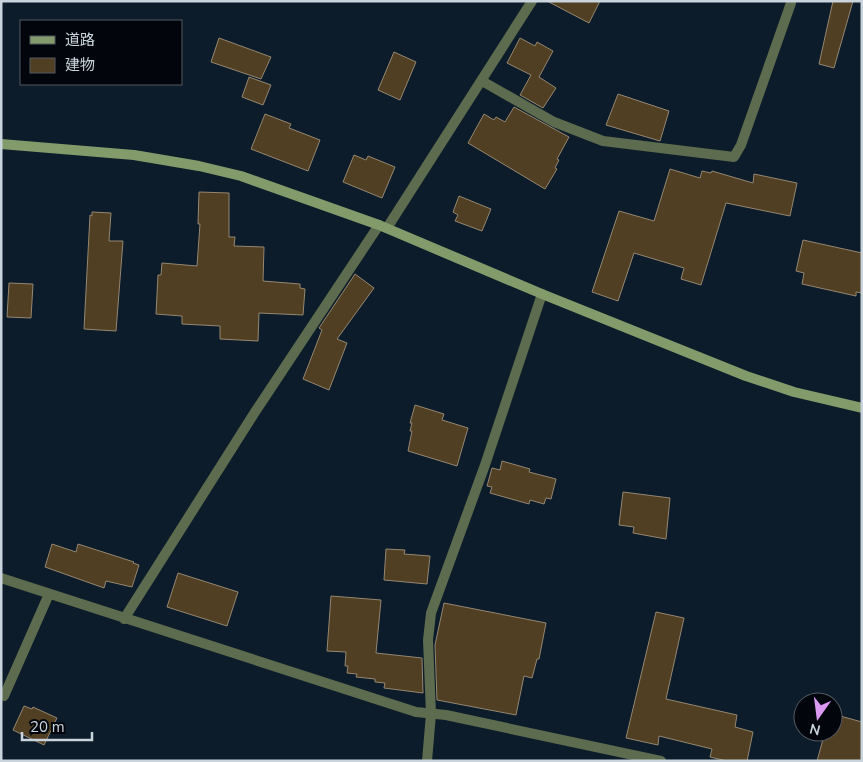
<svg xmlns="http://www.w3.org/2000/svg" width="863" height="762" viewBox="0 0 863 762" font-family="'Nunito Sans','Noto Sans JP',sans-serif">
<rect width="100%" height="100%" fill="#0c1c2a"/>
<!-- building -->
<g fill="#503f23" stroke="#958771">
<polygon points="547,1 600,1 589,23"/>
<polygon points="833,1 853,1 834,68 819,64"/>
<polygon points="219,38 271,57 261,79 211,62"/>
<polygon points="520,38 535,46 537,42 553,51 539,77 556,88 543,108 520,95 531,75 507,63"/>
<polygon points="394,52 416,62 400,100 378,90"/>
<polygon points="249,77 271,85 263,105 242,97"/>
<polygon points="618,94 669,111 660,141 606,125"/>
<polygon points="514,107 569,137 557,159 559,160 555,168 557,169 545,189 468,143 484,114 494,120 496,117 505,122"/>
<polygon points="265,114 291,124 289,128 320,140 308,171 251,149"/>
<polygon points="354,155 366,160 368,156 395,167 382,198 343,182"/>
<polygon points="670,169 700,178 702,171 711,173 712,171 753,183 754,174 797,183 790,216 726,203 701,285 681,279 684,268 634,253 618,301 592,292 619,211 654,221"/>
<polygon points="199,192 229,193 229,237 235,237 234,246 264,247 263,281 300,284 300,288 305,289 303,315 259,313 258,341 220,339 220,326 182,324 182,316 156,314 158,275 161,275 162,263 197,266 200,224 198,224"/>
<polygon points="459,196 491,209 482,231 455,221 458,215 453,212"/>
<polygon points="92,212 111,213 109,241 123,241 116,331 84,329 90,215 92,216"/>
<polygon points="803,240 862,253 862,293 856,292 856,296 802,284 804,273 796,271"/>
<polygon points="355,274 374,288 337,339 347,343 329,390 303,379 322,330 319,328"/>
<polygon points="9,283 33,284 31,318 7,317"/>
<polygon points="415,405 444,414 442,420 468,428 457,466 408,451 412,431 410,431 412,423 410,423"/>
<polygon points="502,461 530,469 529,472 556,479 551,499 546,498 544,504 530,500 529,504 490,493 492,487 487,486 492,468 500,470"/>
<polygon points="623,492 670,498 666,539 633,533 634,527 619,525"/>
<polygon points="52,544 76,552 78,544 134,562 133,563 139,565 132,587 106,581 104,588 45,567"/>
<polygon points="386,549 405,550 404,554 430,556 427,584 384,580"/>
<polygon points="178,573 238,592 227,626 167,607"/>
<polygon points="331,596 381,600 376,653 422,658 423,693 384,688 385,683 375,682 375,679 356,677 357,674 347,673 348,666 345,666 346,652 327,651"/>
<polygon points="444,603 546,623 539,659 537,659 532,678 524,676 516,715 437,700 435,645"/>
<polygon points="656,612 684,618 666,699 737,715 735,727 753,732 747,761 727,761 710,757 712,749 659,736 658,745 626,738"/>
<polygon points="24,706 32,709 33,707 57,718 44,745 13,730"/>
<polygon points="833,714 862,722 862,761 817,761 825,732 833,732"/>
</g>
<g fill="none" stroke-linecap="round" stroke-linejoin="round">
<!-- lane -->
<g stroke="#5d6c4e" stroke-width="10">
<polyline points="482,81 554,122 603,141 734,157 741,145 791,3"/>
<polyline points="4,696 49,594"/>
</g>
<!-- street -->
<g stroke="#5d6c4e" stroke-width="10">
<polyline points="387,228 532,1"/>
<polyline points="1,578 416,712 446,715 661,761"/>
<polyline points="124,619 255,412 379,225"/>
<polyline points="427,761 431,714 428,640 431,613 485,465 542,294"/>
</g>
<!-- secondary -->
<polyline stroke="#839b6b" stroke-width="10" points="1,144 134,155 199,166 241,176 379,225 542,294 746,376 794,392 862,408"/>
</g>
<!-- border -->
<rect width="863" height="762" fill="none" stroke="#c9d4dd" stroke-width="5"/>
<!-- legend -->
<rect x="20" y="20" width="162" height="65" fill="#02060c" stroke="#525860"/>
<rect x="30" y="36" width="25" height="8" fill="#839b6b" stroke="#525860"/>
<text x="65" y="45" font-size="15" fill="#c9d4dd">道路</text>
<rect x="30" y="58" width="25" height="15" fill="#503f23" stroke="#525860"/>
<text x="65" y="70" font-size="15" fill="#c9d4dd">建物</text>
<!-- north arrow -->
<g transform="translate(818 717) rotate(194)"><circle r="24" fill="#02060c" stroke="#525860"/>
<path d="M0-4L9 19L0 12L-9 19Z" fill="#dc99f4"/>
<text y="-8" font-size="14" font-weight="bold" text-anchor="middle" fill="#c9d4dd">N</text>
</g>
<!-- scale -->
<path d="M22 732v8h70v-8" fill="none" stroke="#c9d4dd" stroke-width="2.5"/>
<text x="30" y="732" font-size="15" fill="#c9d4dd" stroke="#02060c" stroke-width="4" paint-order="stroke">20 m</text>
</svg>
